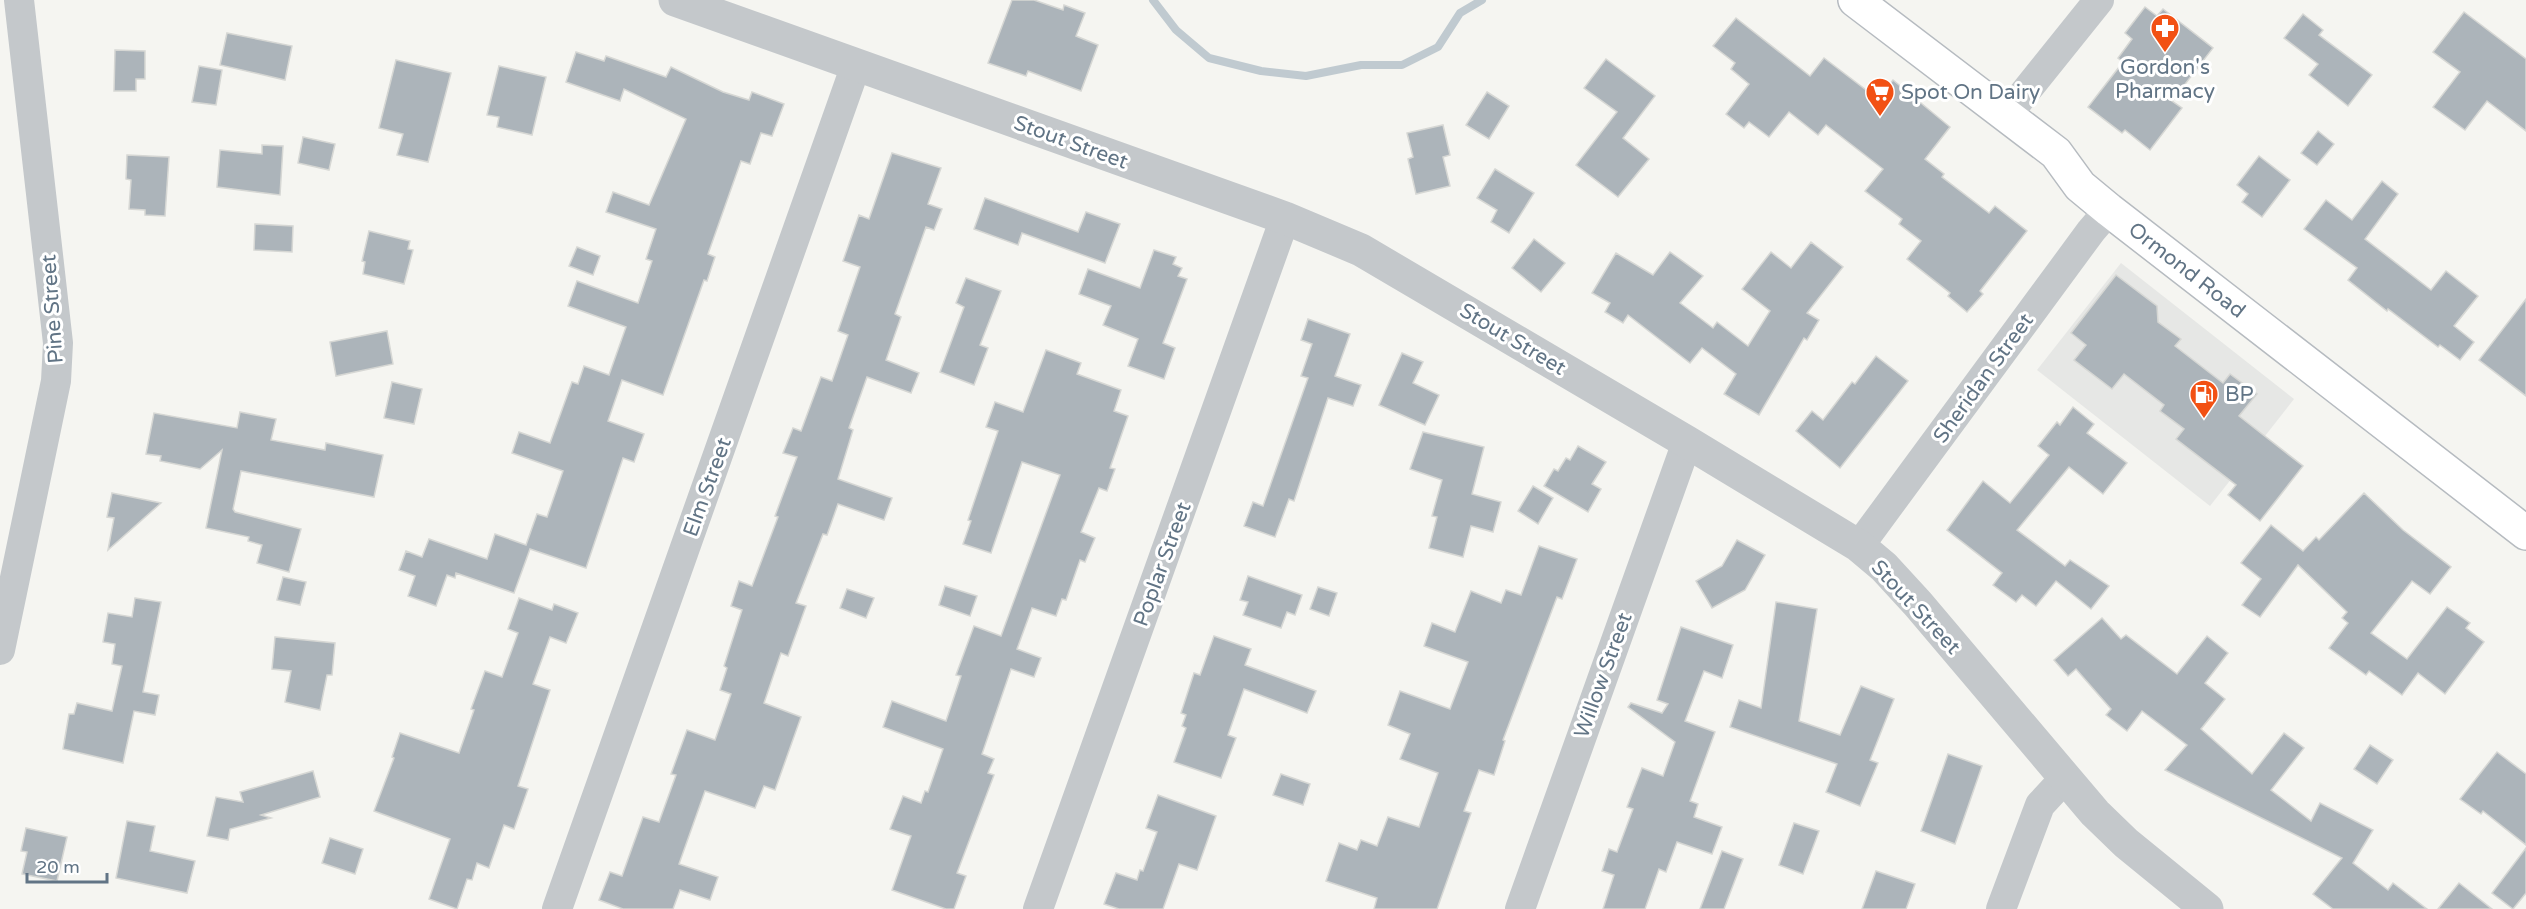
<svg xmlns="http://www.w3.org/2000/svg" width="2526" height="909" viewBox="0 0 2526 909" font-family="'Varela Round',sans-serif">
<rect width="100%" height="100%" fill="#f5f5f1"/>
<!-- built -->
<polygon fill="#e6e7e5" points="2121,263 2294,399 2210,506 2037,370"/>
<g fill="none" stroke-linecap="round" stroke-linejoin="round">
<!-- stream -->
<polyline stroke="#c0cad0" stroke-width="8" points="1153,0 1176,30 1209,58 1261,71 1306,76 1361,65 1402,65 1438,47 1460,13 1482,0"/>
</g>
<!-- building -->
<g fill="#acb4ba" stroke="#d6d7d4" stroke-width="1.5">
<polygon points="1012,0 1034,0 1063,10 1064,5 1085,13 1076,36 1098,45 1081,91 1028,71 1026,76 988,63"/>
<polygon points="2145,7 2157,16 2163,9 2213,48 2172,101 2182,108 2150,150 2125,130 2122,133 2088,107 2123,62 2118,58 2132,39 2125,33"/>
<polygon points="2464,12 2526,59 2526,131 2487,101 2465,130 2433,107 2460,72 2433,52"/>
<polygon points="2303,14 2323,30 2319,35 2372,75 2348,106 2309,75 2318,64 2284,38"/>
<polygon points="1736,18 1810,76 1824,58 1878,99 1893,80 1950,127 1925,159 1944,174 1942,177 1989,213 1995,206 2027,231 1980,291 1983,294 1967,312 1948,296 1950,293 1907,259 1921,241 1899,224 1902,219 1865,191 1883,169 1826,125 1818,135 1789,112 1769,137 1749,122 1744,128 1726,114 1749,84 1731,69 1735,63 1713,46"/>
<polygon points="227,33 292,46 285,80 220,65"/>
<polygon points="115,50 145,51 145,79 136,79 136,91 114,91"/>
<polygon points="576,52 604,61 606,56 666,77 671,67 723,92 749,100 752,92 784,104 772,136 761,133 750,164 741,161 708,254 715,257 707,281 704,280 663,395 622,380 608,421 644,434 634,462 623,458 586,568 530,549 514,593 456,573 455,578 447,575 436,606 408,596 415,576 399,570 406,551 422,557 429,539 487,559 495,534 526,545 537,514 547,517 563,471 512,453 519,432 550,443 572,382 578,384 584,366 609,375 626,327 568,306 577,281 638,303 652,261 646,259 656,229 606,212 613,192 649,205 686,119 624,89 620,101 566,82"/>
<polygon points="1606,59 1655,96 1623,138 1649,159 1618,197 1576,165 1617,112 1584,88"/>
<polygon points="396,60 451,73 428,162 397,155 403,134 379,128"/>
<polygon points="199,66 222,70 216,105 192,102"/>
<polygon points="499,66 546,77 532,135 497,127 499,117 487,115"/>
<polygon points="1487,92 1509,106 1489,139 1466,125"/>
<polygon points="1443,125 1450,155 1443,157 1450,186 1416,194 1408,159 1413,157 1407,133"/>
<polygon points="2318,131 2334,144 2317,165 2301,153"/>
<polygon points="303,137 335,144 329,170 298,163"/>
<polygon points="262,145 283,146 280,195 217,187 220,150 262,154"/>
<polygon points="892,153 941,168 928,204 942,209 934,230 926,227 895,314 901,317 886,360 919,373 911,393 867,377 849,428 853,430 838,479 892,498 884,520 838,504 827,535 823,534 796,603 806,606 788,656 781,653 764,703 801,717 775,790 764,786 755,808 705,791 679,864 718,877 710,900 680,890 673,909 623,909 599,900 610,872 622,876 643,817 659,822 676,775 671,774 687,730 715,740 731,694 720,690 727,668 724,666 742,610 731,606 739,581 752,586 778,517 775,516 797,457 783,453 793,428 801,431 821,377 832,381 848,335 838,331 860,267 843,261 859,215 869,219"/>
<polygon points="127,155 169,157 165,216 145,215 145,210 129,209 131,180 126,179"/>
<polygon points="2259,156 2290,180 2262,217 2242,202 2248,194 2237,185"/>
<polygon points="1495,169 1534,193 1509,233 1491,222 1497,210 1477,198"/>
<polygon points="2382,181 2398,194 2365,239 2431,290 2446,271 2478,296 2454,326 2474,342 2460,360 2440,345 2438,347 2388,309 2387,311 2348,280 2357,268 2304,229 2326,200 2352,220"/>
<polygon points="985,198 1078,232 1086,212 1120,224 1105,263 1022,233 1018,245 974,229"/>
<polygon points="255,224 293,226 292,252 254,250"/>
<polygon points="369,231 410,241 408,249 413,250 404,284 363,274 365,262 362,261"/>
<polygon points="1534,239 1565,263 1541,292 1512,268"/>
<polygon points="1811,242 1843,267 1807,313 1819,320 1807,340 1804,338 1759,415 1724,394 1736,374 1702,348 1690,363 1628,315 1623,323 1605,312 1610,303 1592,293 1616,253 1653,275 1670,252 1703,276 1680,303 1713,328 1717,322 1748,346 1770,311 1742,289 1771,252 1791,268"/>
<polygon points="577,247 600,256 593,275 569,266"/>
<polygon points="1154,250 1176,257 1173,264 1182,268 1178,276 1187,279 1163,343 1175,348 1164,379 1128,366 1138,339 1103,325 1111,306 1079,294 1088,269 1140,288"/>
<polygon points="2116,275 2157,306 2158,322 2181,339 2175,346 2223,383 2230,374 2257,394 2239,416 2303,466 2260,521 2228,495 2236,485 2176,439 2184,429 2160,411 2164,405 2124,374 2112,389 2074,360 2086,345 2071,333"/>
<polygon points="966,278 1001,291 980,345 988,348 974,385 940,372 964,307 956,303"/>
<polygon points="2526,299 2526,396 2479,360"/>
<polygon points="1308,319 1350,334 1335,376 1361,385 1353,406 1328,398 1294,501 1289,499 1275,537 1244,526 1253,502 1263,506 1308,378 1301,376 1312,344 1301,340"/>
<polygon points="387,331 393,364 336,376 330,342"/>
<polygon points="1046,350 1081,363 1077,374 1121,390 1114,411 1128,416 1110,468 1115,469 1107,491 1099,488 1081,532 1095,538 1085,562 1080,560 1066,600 1062,599 1056,616 1032,608 1017,649 1041,658 1034,677 1011,669 982,754 994,759 988,773 994,775 957,873 966,876 954,909 946,909 892,890 911,836 890,829 903,796 921,803 925,791 928,792 943,749 883,727 892,701 946,721 961,676 956,675 974,626 1001,636 1060,475 1022,462 991,553 963,544 971,521 968,520 998,431 986,427 995,402 1023,412"/>
<polygon points="1402,353 1423,362 1413,383 1439,395 1425,425 1379,405"/>
<polygon points="1876,356 1908,381 1840,468 1796,431 1812,411 1823,420 1852,382 1855,384"/>
<polygon points="392,382 422,389 414,424 384,418"/>
<polygon points="2073,407 2094,424 2087,433 2127,463 2103,494 2069,467 2017,530 2065,566 2070,560 2109,586 2091,609 2056,581 2036,606 2022,595 2016,602 1993,585 2002,573 1947,530 1983,481 2010,503 2049,455 2038,446 2057,422 2060,425"/>
<polygon points="240,412 276,419 271,440 325,450 326,443 383,455 374,497 241,471 233,509 235,512 301,529 289,572 257,563 262,545 248,541 249,537 206,528 222,450 200,469 160,461 161,456 146,454 154,413 237,428"/>
<polygon points="1423,432 1484,447 1472,494 1501,502 1493,532 1471,526 1463,557 1429,548 1437,517 1432,516 1442,480 1410,469"/>
<polygon points="1578,446 1606,462 1592,484 1601,489 1588,512 1544,486 1554,469 1558,471 1566,458 1570,460"/>
<polygon points="1533,486 1553,498 1538,524 1518,511"/>
<polygon points="112,493 161,503 108,550 114,518 107,517"/>
<polygon points="2364,493 2403,530 2451,567 2430,594 2412,581 2371,633 2407,659 2447,607 2470,623 2466,628 2484,642 2445,694 2418,673 2402,695 2369,671 2366,675 2329,648 2348,623 2342,618 2347,612 2298,565 2260,617 2242,605 2261,579 2241,563 2271,525 2303,551 2316,537 2319,540"/>
<polygon points="1737,540 1765,555 1745,590 1712,608 1696,581 1722,566"/>
<polygon points="1539,546 1577,559 1562,599 1557,597 1503,740 1505,741 1494,775 1479,770 1464,811 1471,813 1437,909 1374,909 1377,898 1326,881 1339,843 1357,850 1361,840 1377,846 1388,817 1419,827 1438,773 1400,759 1410,734 1388,725 1400,691 1450,709 1468,662 1424,646 1432,623 1455,632 1471,591 1501,603 1506,590 1521,595"/>
<polygon points="1248,576 1302,595 1295,615 1287,612 1281,628 1243,615 1248,602 1240,600"/>
<polygon points="283,577 306,582 300,605 277,600"/>
<polygon points="945,586 977,596 970,616 939,605"/>
<polygon points="1318,587 1337,593 1329,616 1310,609"/>
<polygon points="847,589 874,598 866,618 840,608"/>
<polygon points="135,598 161,602 143,692 159,695 155,715 134,711 123,763 63,749 69,714 74,714 77,703 112,711 122,666 112,664 115,644 103,642 108,613 132,617"/>
<polygon points="519,598 552,610 554,604 578,613 566,643 550,637 533,684 550,690 518,786 528,789 514,829 504,825 489,868 477,863 472,880 467,879 457,909 429,899 450,839 374,811 394,758 392,757 400,733 459,753 474,710 471,709 485,671 502,677 518,633 508,629"/>
<polygon points="1776,602 1817,609 1799,721 1840,735 1861,686 1894,699 1870,760 1878,763 1860,806 1826,792 1837,764 1730,727 1739,700 1761,708"/>
<polygon points="2102,618 2121,639 2126,635 2177,674 2207,636 2228,653 2205,683 2225,699 2201,729 2252,774 2284,733 2304,748 2271,790 2311,821 2320,803 2373,830 2353,863 2388,890 2393,883 2427,909 2333,909 2313,894 2342,858 2165,770 2187,745 2142,711 2127,731 2106,715 2111,709 2076,669 2068,676 2054,660"/>
<polygon points="1681,627 1733,645 1722,678 1704,671 1685,721 1715,732 1690,801 1698,804 1694,817 1722,827 1712,854 1677,842 1666,872 1659,869 1645,909 1603,909 1614,875 1602,871 1609,849 1617,852 1633,809 1627,807 1642,768 1663,776 1675,742 1628,707 1631,703 1662,713 1668,704 1657,700"/>
<polygon points="1214,636 1251,649 1245,665 1316,691 1307,713 1244,689 1228,735 1236,738 1221,778 1174,762 1186,728 1182,726 1186,715 1181,713 1194,673 1200,675"/>
<polygon points="275,637 335,643 332,675 327,675 320,710 285,702 291,671 272,669"/>
<polygon points="2370,745 2393,760 2377,784 2354,769"/>
<polygon points="2497,752 2526,774 2526,845 2483,811 2481,814 2460,799"/>
<polygon points="1948,754 1982,766 1955,844 1921,831"/>
<polygon points="313,771 320,797 261,815 271,818 230,829 228,840 207,836 216,797 243,802 240,792"/>
<polygon points="1281,774 1310,784 1303,805 1273,795"/>
<polygon points="1158,795 1216,816 1197,870 1179,864 1163,909 1119,909 1104,904 1116,873 1137,880 1140,870 1143,871 1157,832 1146,828"/>
<polygon points="127,821 155,826 150,851 195,861 187,893 116,878"/>
<polygon points="1794,823 1819,831 1803,874 1779,865"/>
<polygon points="26,828 67,837 57,881 22,874 27,852 21,851"/>
<polygon points="330,838 363,849 355,874 322,863"/>
<polygon points="2526,848 2526,893 2513,909 2492,893"/>
<polygon points="1722,851 1743,859 1724,909 1700,909"/>
<polygon points="1876,871 1915,884 1906,909 1862,909"/>
<polygon points="2459,883 2492,909 2438,909"/>
</g>
<g fill="none" stroke-linecap="round" stroke-linejoin="round">
<!-- secondary casing -->
<g stroke="#b6bbc0" stroke-width="36">
<polyline id="secondary" points="1855,0 2056,153 2080,186 2109,210 2526,533"/>
</g>
<!-- minor -->
<g stroke="#c4c8cb" stroke-width="30">
<polyline points="2006,116 2099,0"/>
<polyline points="1859,546 2091,231 2109,210"/>
<polyline points="0,650 56,381 58,343 19,0"/>
<polyline points="557,909 856,65"/>
<polyline points="1038,909 1285,218"/>
<polyline points="1520,909 1687,442"/>
<polyline points="2001,909 2040,805 2065,778"/>
</g>
<!-- tertiary -->
<polyline stroke="#c4c8cb" stroke-width="33" points="675,0 1285,218 1361,250 1687,442 1859,546 1884,567 1918,604 2095,813 2126,843 2207,909"/>
<!-- secondary -->
<use href="#secondary" stroke="#fff" stroke-width="33"/>
</g>
<!-- icons -->
<defs>
<g id="pharmacy-pin" transform="scale(1.5)"><path d="M0 17L-7.5 6A9.5 9.5 0 1 1 7.5 6Z" fill="#f25114" stroke="#fff"/><path d="M-2-6h4v4h4v4h-4v4h-4v-4h-4v-4h4Z" fill="#fff"/></g>
<g id="supermarket-pin" transform="scale(1.5)"><path d="M0 17L-7.5 6A9.5 9.5 0 1 1 7.5 6Z" fill="#f25114" stroke="#fff"/><path d="M-6-5.5h2.5l.6 2H6L4.5 2H-2.5L-4.4-4H-6ZM-1.5 3.2a1.3 1.3 0 1 0 .1 0ZM3 3.2a1.3 1.3 0 1 0 .1 0Z" fill="#fff"/></g>
<g id="fuel-pin" transform="scale(1.5)"><path d="M0 17L-7.5 6A9.5 9.5 0 1 1 7.5 6Z" fill="#f25114" stroke="#fff"/><path d="M-5.5-6h7V0h2V4h1.3V-2.5L3-4.5l.8-.8L6-3V5H2.5V1h-1V6h-7ZM-4.2-4.7v3.2H.2V-4.7Z" fill="#fff"/></g>
</defs>
<g fill-rule="evenodd">
<use href="#pharmacy-pin" x="2165" y="28"/>
<use href="#supermarket-pin" x="1880" y="92"/>
<use href="#fuel-pin" x="2204" y="394"/>
</g>
<g text-anchor="middle" stroke-width="6" stroke-linejoin="round" paint-order="stroke">
<!-- poi labels -->
<g font-size="21" fill="#617485" stroke="#fff" text-anchor="start">
<text x="2165" y="74" text-anchor="middle">Gordon's<tspan x="2165" dy="24">Pharmacy</tspan></text>
<text x="1901" y="99">Spot On Dairy</text>
<text x="2225" y="401">BP</text>
</g>
<!-- street labels -->
<g font-size="21" fill="#617485" stroke="#fff">
<text transform="translate(1071 142) rotate(20)" y="7">Stout Street</text>
<text transform="translate(2187 270) rotate(38)" y="7">Ormond Road</text>
<text transform="translate(52 309) rotate(-94)" y="7">Pine Street</text>
<text transform="translate(1513 339) rotate(31)" y="7">Stout Street</text>
<text transform="translate(1983 378) rotate(-54)" y="7">Sheridan Street</text>
<text transform="translate(707 487) rotate(-70)" y="7">Elm Street</text>
<text transform="translate(1162 564) rotate(-70)" y="7">Poplar Street</text>
<text transform="translate(1916 607) rotate(47)" y="7">Stout Street</text>
<text transform="translate(1603 675) rotate(-70)" y="7">Willow Street</text>
</g>
</g>
<!-- scale -->
<path d="M27 873v9h80v-9" fill="none" stroke="#617485" stroke-width="3"/>
<text x="36" y="873" font-size="18" fill="#617485" stroke="#ffffff" stroke-width="4.5" paint-order="stroke">20 m</text>
</svg>
